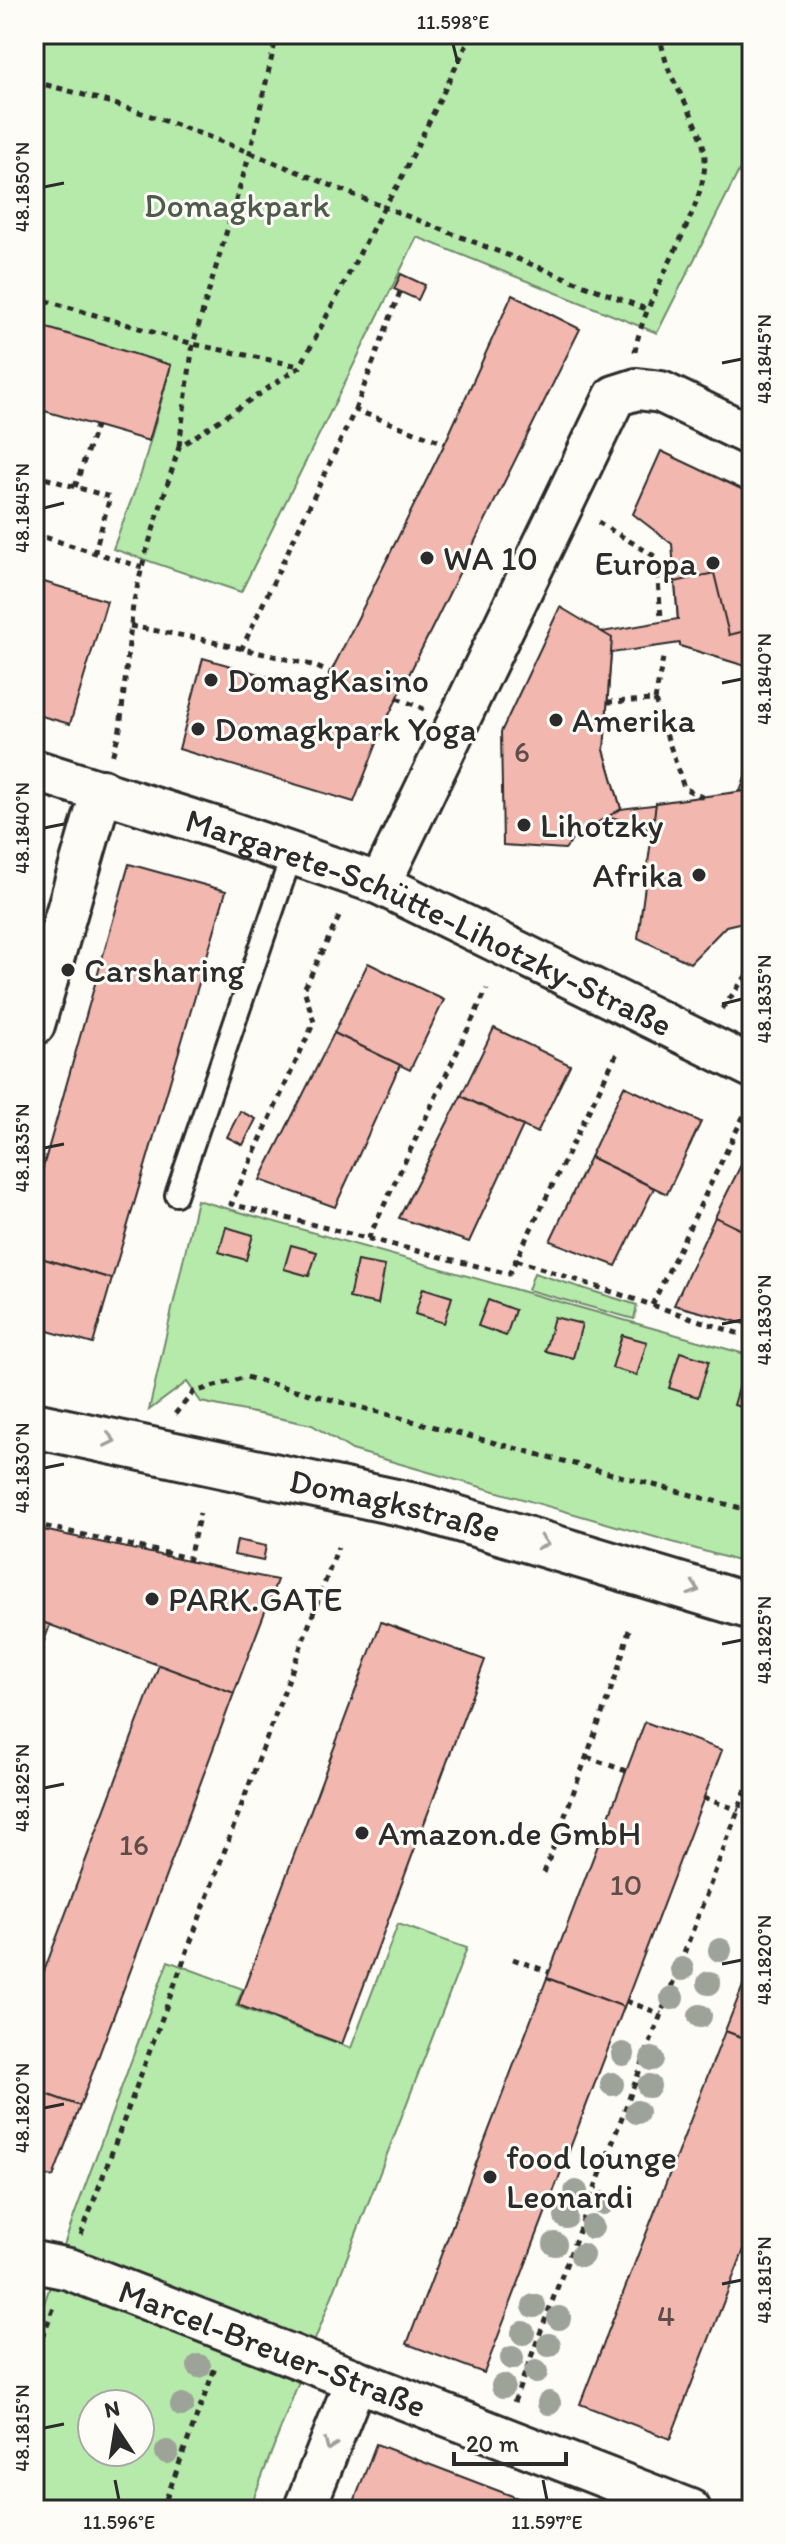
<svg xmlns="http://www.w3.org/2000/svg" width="786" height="2544" viewBox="0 0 786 2544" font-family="Itim,sans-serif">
<rect width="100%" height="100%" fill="#fdfcf7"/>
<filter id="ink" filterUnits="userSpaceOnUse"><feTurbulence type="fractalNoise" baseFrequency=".0125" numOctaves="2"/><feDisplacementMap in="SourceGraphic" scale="16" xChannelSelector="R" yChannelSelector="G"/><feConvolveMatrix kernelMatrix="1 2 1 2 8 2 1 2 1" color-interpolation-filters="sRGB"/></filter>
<g filter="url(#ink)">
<!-- green -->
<g fill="#b6eaab" stroke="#708a6b" stroke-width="2" fill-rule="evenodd">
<polygon points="34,34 752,34 752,145 657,333 417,237 241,592 113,549 141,474 171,366 34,325"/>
<polygon points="197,1200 752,1356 752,1565 352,1450 312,1425 201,1402 187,1382 149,1410"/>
<polygon points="534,1273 637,1305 634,1319 528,1290"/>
<path d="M398 1924 467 1948 249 2510H34V2333L74 2216 168 1961 243 1989 236 2006 351 2048ZM92 2404H140V2452H92Z"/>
</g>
<!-- building -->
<g fill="#f2b7ae" stroke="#2b2b2b" stroke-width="2">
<polygon points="401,274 425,285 418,300 394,289"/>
<polygon points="512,295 580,329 385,723 354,802 179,749 203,658 321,692 445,443"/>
<polygon points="34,324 171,365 149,441 34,408"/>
<polygon points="661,451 752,494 752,668 680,646 672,544 633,514"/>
<polygon points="714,573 729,635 749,630 752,642 752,688 746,666 680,646 680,643 611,653 604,750 621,809 739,794 752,759 752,828 726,835 719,812 652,830 615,818 593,823 585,786 596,783 587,745 577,748 571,725 577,703 594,699 602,632 678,619 675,582"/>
<polygon points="34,579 107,601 70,724 34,714"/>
<polygon points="560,607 612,638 604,750 621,809 577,834 565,849 503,845 501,732"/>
<polygon points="752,790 752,920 726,926 690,963 638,938 656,803"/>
<polygon points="129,864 226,891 112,1279 34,1256 34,1199"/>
<polygon points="368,963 444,1000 410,1070 334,1033"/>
<polygon points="494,1028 570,1065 537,1133 461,1096"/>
<polygon points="334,1033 400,1065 335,1207 260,1180"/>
<polygon points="624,1086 701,1122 667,1194 590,1157"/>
<polygon points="461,1096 523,1126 469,1242 399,1218"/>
<polygon points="240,1111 256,1119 243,1145 227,1137"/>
<polygon points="751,1145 752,1145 752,1235 715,1217"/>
<polygon points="590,1157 654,1188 616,1266 550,1241"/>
<polygon points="715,1217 752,1235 752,1319 749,1325 674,1305"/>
<polygon points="226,1227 253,1235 246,1260 219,1252"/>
<polygon points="291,1245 317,1252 309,1276 284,1269"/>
<polygon points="34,1256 112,1279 93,1344 34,1327"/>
<polygon points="357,1261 385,1266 378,1304 349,1298"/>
<polygon points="423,1288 452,1297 444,1323 415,1314"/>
<polygon points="488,1300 515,1310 506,1336 478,1326"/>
<polygon points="554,1317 582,1324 573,1358 545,1351"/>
<polygon points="622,1335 647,1342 637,1375 612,1368"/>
<polygon points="680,1352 709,1361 698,1397 669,1388"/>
<polygon points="743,1375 752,1378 752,1410 734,1405"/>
<polygon points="34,1528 277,1580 234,1693 34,1619"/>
<polygon points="237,1540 266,1546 263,1561 234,1555"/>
<polygon points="34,1619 50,1625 34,1668"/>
<polygon points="381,1622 485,1660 342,2044 238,2005"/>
<polygon points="159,1665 234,1693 80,2106 34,2090 34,1998"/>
<polygon points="645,1722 722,1750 624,2007 547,1978"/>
<polygon points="752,1963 752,2041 725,2031"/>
<polygon points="547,1978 624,2007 484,2373 407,2344"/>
<polygon points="725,2031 752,2041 752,2229 670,2439 580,2404"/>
<polygon points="34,2090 80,2106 53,2177 34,2173"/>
<polygon points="376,2444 549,2510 351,2510"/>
</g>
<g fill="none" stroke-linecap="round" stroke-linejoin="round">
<!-- lane casing -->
<g stroke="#2b2b2b" stroke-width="26">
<polyline id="lane" points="176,1195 292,854"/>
</g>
<!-- street casing -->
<g stroke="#2b2b2b" stroke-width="46">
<g id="street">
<path id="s1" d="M34 770 220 829 380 884 752 1067"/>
<polyline points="380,884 615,396 637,389 661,392 752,436"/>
<polyline points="34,1025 102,790"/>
<path id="s2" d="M34 2262 69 2269 690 2510"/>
<polyline points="304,2510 356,2380"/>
</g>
</g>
<!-- secondary casing -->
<g stroke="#2b2b2b" stroke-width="50">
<g id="secondary">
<path id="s3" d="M34 1425 419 1507 752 1607"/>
</g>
</g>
<!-- path -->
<g stroke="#2b2b2b" stroke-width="5" stroke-dasharray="6 6" stroke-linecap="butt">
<polyline points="472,34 398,185 384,207 646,309"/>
<path d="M34 82C154 110 270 161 384 207L300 367 179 447 144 559 133 605 120 729 112 757"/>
<polyline points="34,297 193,344 299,366"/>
<path d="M635 352C644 291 714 202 704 149 699 124 685 104 674 81 666 67 663 49 659 34"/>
<polyline points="355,410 400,292"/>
<polyline points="179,446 193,344 250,153 277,34"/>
<polyline points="34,475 110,497 95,551"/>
<polyline points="75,487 96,426"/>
<polyline points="598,522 656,557 661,617"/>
<polyline points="34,534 142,567"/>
<polyline points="130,626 196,638 312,665 331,673"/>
<polyline points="241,650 355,410 445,443"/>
<polyline points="397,698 424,709"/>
<polyline points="655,700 684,788 704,798"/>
<polyline points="607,702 655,700 664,653"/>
<polyline points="339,917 304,989 314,1022 231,1204 509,1274 617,1053"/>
<polyline points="722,1009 752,968"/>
<polyline points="368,1239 487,989"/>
<polyline points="516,1260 752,1338"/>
<polyline points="652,1305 744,1115"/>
<polyline points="175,1414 194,1392 246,1377 752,1511"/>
<polyline points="34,1522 40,1480"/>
<polyline points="34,1524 189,1558"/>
<polyline points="188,1562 200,1513"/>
<polyline points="587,1757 626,1771"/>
<polyline points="703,1798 739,1810"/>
<polyline points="544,1873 617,1673 629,1630"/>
<polyline points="513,1959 549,1972"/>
<polyline points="626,2001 661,2014"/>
<polyline points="81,2235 338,1547"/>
<polyline points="34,2359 55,2304"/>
<polyline points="514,2402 752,1774"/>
<polyline points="162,2510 216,2365"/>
</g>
<!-- lane -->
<use href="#lane" stroke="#fdfcf7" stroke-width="20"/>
<!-- street -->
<use href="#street" stroke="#fdfcf7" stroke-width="40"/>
<!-- secondary -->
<use href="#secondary" stroke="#fdfcf7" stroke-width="44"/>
</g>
<!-- trees -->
<g fill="#9da398">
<circle cx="720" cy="1950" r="12"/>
<circle cx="682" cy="1969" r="12"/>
<circle cx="709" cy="1983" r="12"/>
<circle cx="672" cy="1998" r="12"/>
<circle cx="700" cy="2016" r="12"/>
<circle cx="623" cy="2054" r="12"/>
<circle cx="652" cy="2059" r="12"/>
<circle cx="612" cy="2084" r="12"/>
<circle cx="649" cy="2086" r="12"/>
<circle cx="637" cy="2112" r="12"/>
<circle cx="576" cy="2192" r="12"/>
<circle cx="603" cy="2203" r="12"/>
<circle cx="566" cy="2217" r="12"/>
<circle cx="592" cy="2227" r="12"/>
<circle cx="555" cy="2244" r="12"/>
<circle cx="582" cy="2255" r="12"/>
<circle cx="534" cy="2306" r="12"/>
<circle cx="559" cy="2318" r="12"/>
<circle cx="523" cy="2333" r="12"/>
<circle cx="549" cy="2345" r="12"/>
<circle cx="512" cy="2358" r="12"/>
<circle cx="199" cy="2366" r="12"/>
<circle cx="536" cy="2372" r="12"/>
<circle cx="503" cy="2386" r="12"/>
<circle cx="549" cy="2403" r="12"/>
<circle cx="182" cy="2405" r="12"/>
<circle cx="167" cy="2452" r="12"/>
</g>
<!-- one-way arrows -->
<defs><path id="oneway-chevron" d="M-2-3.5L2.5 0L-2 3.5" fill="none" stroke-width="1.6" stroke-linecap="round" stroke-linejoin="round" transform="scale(2)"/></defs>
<g stroke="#9e9e9b">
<use href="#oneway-chevron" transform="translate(110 1440) rotate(12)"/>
<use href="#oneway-chevron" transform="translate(543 1543) rotate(16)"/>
<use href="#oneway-chevron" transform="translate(694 1589) rotate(18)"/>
<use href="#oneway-chevron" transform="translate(330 2445) rotate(112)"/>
</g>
</g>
<!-- ticks -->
<path fill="none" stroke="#2b2b2b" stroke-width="3" d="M453 44 458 64M44 187 64 183M722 363 742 359M44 508 64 503M722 683 742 679M44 828 64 824M722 1004 742 999M44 1148 64 1144M722 1324 742 1320M44 1468 64 1464M722 1644 742 1640M44 1788 64 1784M722 1964 742 1960M44 2108 64 2104M722 2284 742 2280M44 2428 64 2424M115 2480 119 2500M543 2480 547 2500"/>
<!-- markers -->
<g fill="#2b2b2b" stroke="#fdfcf7" stroke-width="3">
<circle cx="427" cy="558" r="8"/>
<circle cx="713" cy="563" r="8"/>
<circle cx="211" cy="680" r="8"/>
<circle cx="556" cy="720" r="8"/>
<circle cx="198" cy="729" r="8"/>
<circle cx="524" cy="825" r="8"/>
<circle cx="699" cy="875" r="8"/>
<circle cx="68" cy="970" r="8"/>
<circle cx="152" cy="1599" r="8"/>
<circle cx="362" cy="1833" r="8"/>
<circle cx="490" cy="2177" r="8"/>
</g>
<g text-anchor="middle" stroke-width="6" stroke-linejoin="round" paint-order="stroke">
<!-- number labels -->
<g font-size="30" fill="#5d4e4c">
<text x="522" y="762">6</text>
<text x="134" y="1855">16</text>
<text x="626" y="1895">10</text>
<text x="666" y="2326">4</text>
</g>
<!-- park labels -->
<g font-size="34" fill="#4e5b4b" stroke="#fdfcf7">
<text x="237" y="217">Domagkpark</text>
</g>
<!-- poi labels -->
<g font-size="34" fill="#2b2b2b" stroke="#fdfcf7" text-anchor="start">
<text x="443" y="570">WA 10</text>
<text x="697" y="575" text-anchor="end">Europa</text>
<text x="227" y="692">DomagKasino</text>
<text x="572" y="732">Amerika</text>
<text x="214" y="741">Domagkpark Yoga</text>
<text x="540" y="837">Lihotzky</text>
<text x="683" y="887" text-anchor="end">Afrika</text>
<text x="84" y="982">Carsharing</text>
<text x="168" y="1611">PARK.GATE</text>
<text x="378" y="1845">Amazon.de GmbH</text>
<text x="506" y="2169">food lounge<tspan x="506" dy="39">Leonardi</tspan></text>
</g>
<!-- street labels -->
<g font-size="34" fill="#2b2b2b" stroke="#fdfcf7">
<text dy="12" stroke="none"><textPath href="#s1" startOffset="424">Margarete-Schütte-Lihotzky-Straße</textPath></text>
<text dy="12" stroke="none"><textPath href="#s3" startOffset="370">Domagkstraße</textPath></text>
<text dy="12" stroke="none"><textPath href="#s2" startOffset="254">Marcel-Breuer-Straße</textPath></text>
</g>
</g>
<!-- margin -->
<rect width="786" height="2544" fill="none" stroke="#fdfcf7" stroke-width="88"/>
<!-- north arrow -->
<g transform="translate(116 2428) rotate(348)"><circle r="38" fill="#fdfcf7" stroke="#a9a8a5" stroke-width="2"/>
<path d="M0-6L14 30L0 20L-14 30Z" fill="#2b2b2b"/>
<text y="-12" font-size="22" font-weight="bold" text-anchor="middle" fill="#2b2b2b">N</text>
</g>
<!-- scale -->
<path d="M454 2452v12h112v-12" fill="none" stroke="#2b2b2b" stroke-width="4"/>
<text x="466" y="2452" font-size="24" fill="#2b2b2b" stroke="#fdfcf7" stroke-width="6" paint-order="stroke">20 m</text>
<rect x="44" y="44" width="698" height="2456" fill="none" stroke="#2b2b2b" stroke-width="3"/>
<g font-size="20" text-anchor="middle" fill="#2b2b2b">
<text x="453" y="29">11.598°E</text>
<text transform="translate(22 187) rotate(-90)" y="7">48.1850°N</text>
<text transform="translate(764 359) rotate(-90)" y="7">48.1845°N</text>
<text transform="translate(22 508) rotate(-90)" y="7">48.1845°N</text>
<text transform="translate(764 679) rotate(-90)" y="7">48.1840°N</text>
<text transform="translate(22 828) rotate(-90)" y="7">48.1840°N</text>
<text transform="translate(764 999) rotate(-90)" y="7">48.1835°N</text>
<text transform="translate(22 1148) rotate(-90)" y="7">48.1835°N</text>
<text transform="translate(764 1320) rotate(-90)" y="7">48.1830°N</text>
<text transform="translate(22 1468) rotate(-90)" y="7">48.1830°N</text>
<text transform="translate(764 1640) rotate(-90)" y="7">48.1825°N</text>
<text transform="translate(22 1788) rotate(-90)" y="7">48.1825°N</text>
<text transform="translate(764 1960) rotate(-90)" y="7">48.1820°N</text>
<text transform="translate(22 2108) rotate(-90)" y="7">48.1820°N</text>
<text transform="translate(764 2280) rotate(-90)" y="7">48.1815°N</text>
<text transform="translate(22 2428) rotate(-90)" y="7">48.1815°N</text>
<text x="119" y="2529">11.596°E</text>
<text x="547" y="2529">11.597°E</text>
</g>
</svg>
